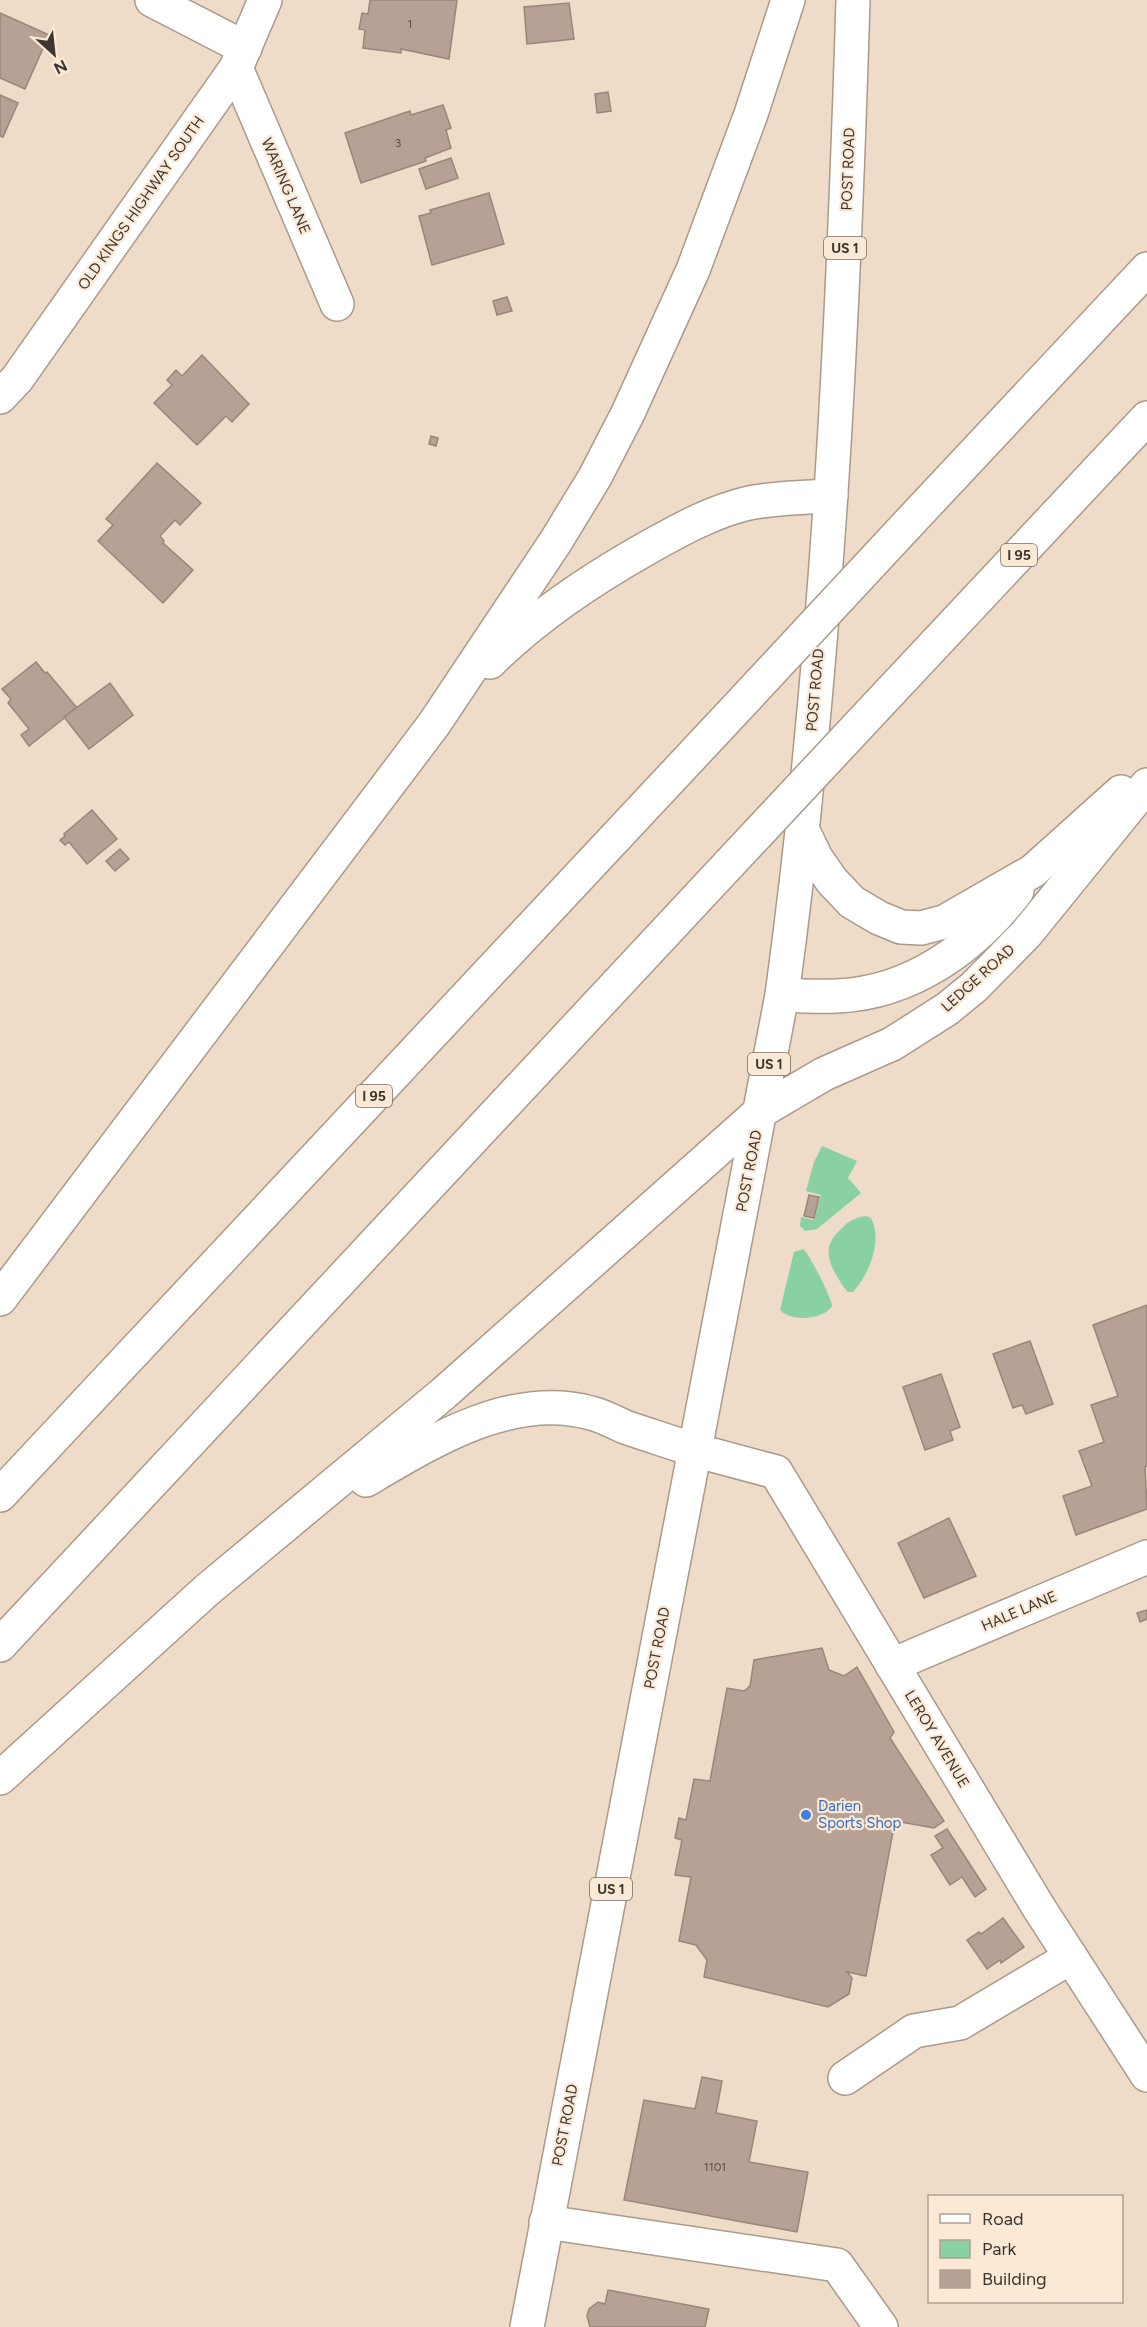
<svg xmlns="http://www.w3.org/2000/svg" width="1147" height="2327" viewBox="0 0 1147 2327" font-family="Figtree,sans-serif">
<rect width="100%" height="100%" fill="#eedcc9"/>
<!-- green -->
<g fill="#89d1a2">
<polygon points="822,1146 857,1161 848,1178 861,1193 817,1229 805,1231 800,1226 801,1217 814,1220 821,1195 806,1191 814,1162"/>
<path d="M866 1216 871 1218C883 1241 869 1274 853 1292H848C843 1287 839 1280 835 1273 825 1254 826 1243 842 1228 849 1221 856 1217 866 1216Z"/>
<path d="M803 1249C809 1253 832 1299 832 1306 823 1320 791 1322 780 1310L794 1252Z"/>
</g>
<!-- building -->
<g fill="#b7a094" stroke="#9b8579" stroke-width="1.5">
<polygon points="370,0 457,0 449,59 401,49 401,53 363,48 365,30 359,29 362,13 368,14"/>
<polygon points="569,3 574,39 527,44 524,7"/>
<polygon points="0,13 49,35 25,89 0,78"/>
<polygon points="608,92 611,111 597,113 595,94"/>
<polygon points="0,95 18,103 3,137 0,136"/>
<polygon points="443,105 451,128 446,130 451,148 425,158 426,161 361,183 345,133 410,111 411,115"/>
<polygon points="451,158 458,178 426,189 419,169"/>
<polygon points="489,193 504,244 432,265 419,216 431,213 430,210"/>
<polygon points="507,297 512,311 497,315 493,301"/>
<polygon points="202,355 249,404 232,422 226,416 197,445 154,403 172,385 167,380 176,370 182,376"/>
<polygon points="431,436 438,438 436,446 429,444"/>
<polygon points="157,463 201,503 180,525 175,520 160,536 164,541 163,543 193,570 163,603 98,541 113,525 106,519"/>
<polygon points="36,662 45,673 47,672 77,708 29,746 21,735 29,729 8,703 11,699 2,689"/>
<polygon points="110,683 133,715 89,749 64,717"/>
<polygon points="92,810 117,839 87,864 69,842 65,845 60,840 65,836 64,834"/>
<polygon points="120,849 129,859 115,871 106,861"/>
<polygon points="809,1195 819,1197 814,1218 804,1216"/>
<polygon points="1147,1305 1147,1466 1145,1467 1147,1509 1076,1535 1063,1496 1092,1486 1079,1451 1104,1442 1091,1405 1118,1396 1093,1325"/>
<polygon points="1030,1341 1053,1404 1026,1414 1022,1405 1013,1408 993,1354"/>
<polygon points="941,1374 960,1427 950,1431 953,1440 925,1450 903,1387"/>
<polygon points="949,1518 976,1576 924,1598 898,1543"/>
<polygon points="1147,1610 1147,1619 1140,1622 1137,1613"/>
<polygon points="822,1648 829,1670 844,1676 857,1667 894,1732 890,1738 944,1821 934,1828 895,1821 866,1976 847,1972 852,1978 849,1994 828,2007 704,1977 707,1960 696,1945 679,1941 691,1877 675,1875 682,1840 675,1838 679,1818 686,1820 694,1779 710,1781 727,1688 744,1691 750,1686 754,1660"/>
<polygon points="947,1829 986,1889 975,1897 962,1877 950,1885 931,1855 943,1848 935,1836"/>
<polygon points="1003,1918 1024,1947 1001,1963 1000,1960 987,1969 967,1940 979,1932 981,1934"/>
<polygon points="702,2077 722,2081 716,2113 757,2121 749,2162 808,2172 797,2232 624,2200 644,2100 695,2109"/>
<polygon points="608,2290 709,2309 705,2327 590,2327 587,2316 589,2309 598,2302 605,2304"/>
</g>
<g fill="none" stroke-linecap="round" stroke-linejoin="round">
<!-- minor casing -->
<g stroke="#ab9a89" stroke-width="36">
<g id="minor">
<polyline points="152,0 245,48"/>
<polyline points="236,68 337,304"/>
<polyline points="0,397 17,379 236,68 265,0"/>
<polyline points="694,1450 776,1472 1039,1908 1147,2075"/>
<polyline points="892,1665 1147,1557"/>
<polyline points="845,2078 914,2031 960,2023 1071,1957"/>
<polyline points="546,2222 837,2265 881,2327"/>
</g>
</g>
<!-- major casing -->
<g stroke="#ab9a89" stroke-width="36">
<g id="major">
<polyline points="803,831 816,858 832,881 852,902 879,918 901,927 921,928 944,922 1033,871 1121,792"/>
<path d="M782 995C800 996 819 997 837 996 911 993 973 948 1017 891"/>
<polyline points="761,1111 824,1074 892,1044 947,1009 974,987 1026,934 1147,785"/>
<path d="M527 2327 782 995C827 665 843 332 853 0"/>
</g>
</g>
<!-- highway casing -->
<g stroke="#ab9a89" stroke-width="36">
<g id="highway">
<polyline points="907,525 1147,269"/>
<path d="M490 662C537 615 592 579 649 547 681 529 714 511 749 503 776 498 804 497 831 496"/>
<polyline points="890,692 1147,418"/>
<polyline points="0,1299 434,724 556,541 595,477 628,413 693,270 751,114 788,0"/>
<path d="M366 1480C432 1441 512 1391 591 1413 603 1416 614 1422 625 1427 648 1435 671 1442 694 1450"/>
<polyline points="0,1495 747,697"/>
<polyline points="0,1645 730,863"/>
<polyline points="0,1778 207,1590 444,1393 761,1111"/>
</g>
</g>
<!-- minor -->
<use href="#minor" stroke="#fff" stroke-width="33"/>
<!-- major -->
<use href="#major" stroke="#fff" stroke-width="33"/>
<!-- highway -->
<use href="#highway" stroke="#fff" stroke-width="33"/>
<!-- highway-bridge casing -->
<g stroke="#ab9a89" stroke-width="36" stroke-linecap="butt">
<g id="highway-bridge">
<polyline points="747,697 907,525"/>
<polyline points="730,863 890,692"/>
</g>
</g>
<!-- highway-bridge -->
<use href="#highway-bridge" stroke="#fff" stroke-width="33"/>
</g>
<!-- markers -->
<circle fill="#3f7fe0" stroke="#fbe9d6" stroke-width="2" cx="806" cy="1815" r="6"/>
<g text-anchor="middle" stroke-width="4.5" stroke-linejoin="round" paint-order="stroke">
<!-- number labels -->
<g font-size="12" fill="#5c5048">
<text x="410" y="28">1</text>
<text x="398" y="147">3</text>
<text x="715" y="2171">1101</text>
</g>
<!-- shield labels -->
<g fill="#fbe9d6" stroke="#766c61" stroke-width="1.5">
<rect x="824" y="237" width="42" height="22" rx="4.5"/>
<rect x="1001" y="544" width="36" height="22" rx="4.5"/>
<rect x="748" y="1053" width="42" height="22" rx="4.5"/>
<rect x="356" y="1085" width="36" height="22" rx="4.5"/>
<rect x="590" y="1878" width="42" height="22" rx="4.5"/>
</g>
<g font-size="14" font-weight="bold" fill="#3d362f">
<text x="845" y="253">US 1</text>
<text x="1019" y="560">I 95</text>
<text x="769" y="1069">US 1</text>
<text x="374" y="1101">I 95</text>
<text x="611" y="1894">US 1</text>
</g>
<!-- street labels -->
<g font-size="15" fill="#3d362f" stroke="#fbe9d6">
<text transform="translate(848 169) rotate(-88)" y="5">POST ROAD</text>
<text transform="translate(286 186) rotate(67)" y="5">WARING LANE</text>
<text transform="translate(141 203) rotate(-55)" y="5">OLD KINGS HIGHWAY SOUTH</text>
<text transform="translate(815 690) rotate(-85)" y="5">POST ROAD</text>
<text transform="translate(978 978) rotate(-42)" y="5">LEDGE ROAD</text>
<text transform="translate(749 1171) rotate(-79)" y="5">POST ROAD</text>
<text transform="translate(1019 1611) rotate(-23)" y="5">HALE LANE</text>
<text transform="translate(657 1648) rotate(-79)" y="5">POST ROAD</text>
<text transform="translate(937 1739) rotate(59)" y="5">LEROY AVENUE</text>
<text transform="translate(565 2125) rotate(-79)" y="5">POST ROAD</text>
</g>
<!-- shop labels -->
<g font-size="15" fill="#366cbe" stroke="#fbe9d6" text-anchor="start">
<text x="818" y="1811">Darien<tspan x="818" dy="17">Sports Shop</tspan></text>
</g>
</g>
<!-- legend -->
<rect x="928" y="2195" width="195" height="108" fill="#fbe9d6" stroke="#afa193" stroke-width="1.5"/>
<rect x="940" y="2214" width="30" height="9" fill="#ffffff" stroke="#afa193" stroke-width="1.5"/>
<text x="982" y="2225" font-size="18" fill="#3d362f">Road</text>
<rect x="940" y="2240" width="30" height="18" fill="#89d1a2" stroke="#afa193" stroke-width="1.5"/>
<text x="982" y="2255" font-size="18" fill="#3d362f">Park</text>
<rect x="940" y="2270" width="30" height="18" fill="#b7a094" stroke="#afa193" stroke-width="1.5"/>
<text x="982" y="2285" font-size="18" fill="#3d362f">Building</text>
<!-- north arrow -->
<g transform="translate(54 54) rotate(153)" stroke="#fbe9d6" stroke-width="4.5" paint-order="stroke">
<path d="M0-4.5L10 22L0 15L-10 22Z" fill="#3d362f"/>
<text y="-9" font-size="16" font-weight="bold" text-anchor="middle" fill="#3d362f">N</text>
</g>
</svg>
